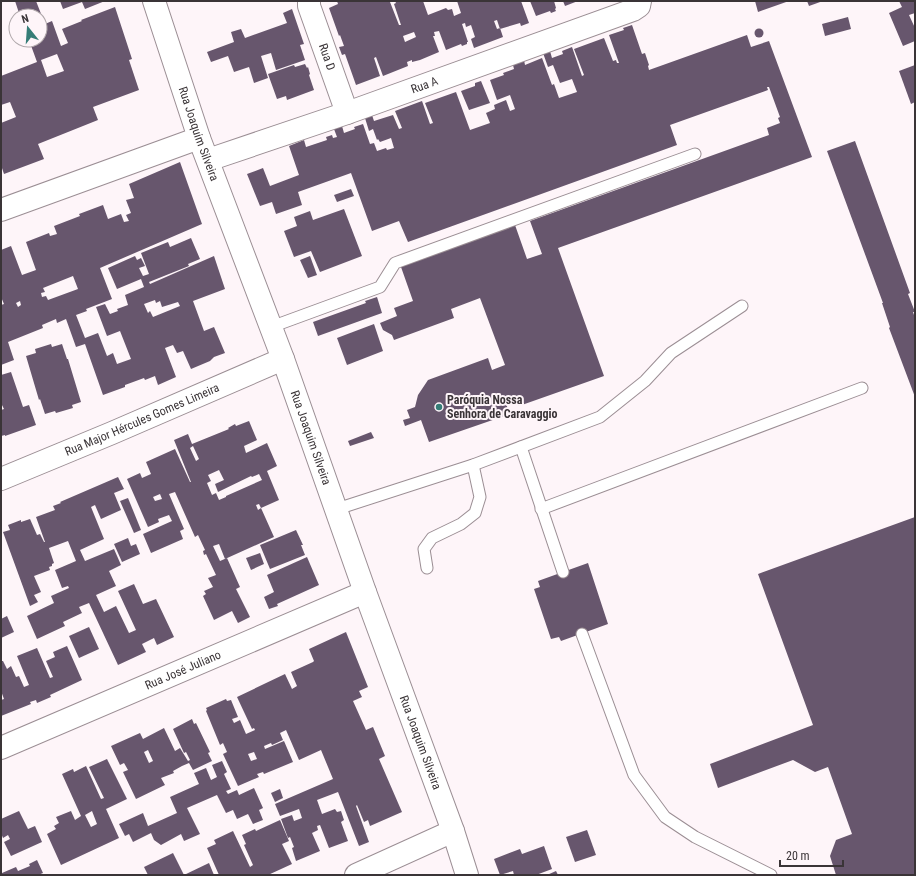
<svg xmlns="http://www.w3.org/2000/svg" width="916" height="876" viewBox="0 0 916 876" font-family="'Roboto Condensed',sans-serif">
<rect width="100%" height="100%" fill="#fef5f9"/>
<!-- building -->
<g fill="#67566d" fill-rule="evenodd">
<path d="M15 1H36L45 24 52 21 61 46 68 43 62 29 82 21 81 20 115 7 132 59 129 60 139 90 93 107 98 120 38 144 44 159 4 174 1 165V123L16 117 10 102 1 105V76L37 62 29 40H40V16H20ZM57 54 64 71 47 77 41 60Z"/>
<polygon points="60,1 105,1 85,9 82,2 63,9"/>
<path d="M337 1 390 2 399 25H401L394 4 396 3 395 1H423L428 15 446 8 448 10 452 9 454 16 461 13 457 1H521L529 23 521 26 520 23 500 29 497 20 494 21 497 29 500 28 503 37 474 48 471 39 475 37 471 25 466 27 465 23 462 24 468 42H467V44L462 46 461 44 446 50 439 31 434 32 435 36H433L439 52 420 60 412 62V60L407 62 408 66 383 76 376 57 374 58 380 76 356 85 345 54 342 55 339 47 344 46 340 35 339 36 329 8 338 4ZM414 32 416 37 405 42 403 36Z"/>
<polygon points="530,1 554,1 556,8 555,9 556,11 551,13 550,11 536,16"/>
<polygon points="563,1 578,1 565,6"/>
<polygon points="755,1 789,1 758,12"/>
<polygon points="807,1 823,1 809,6"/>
<polygon points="899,1 915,1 915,13 909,15 915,28 915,41 903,46 889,13 902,7"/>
<polygon points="292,9 304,44 300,45 305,60 276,70 271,53 261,56 268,78 254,83 249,67 234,72 228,56 211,62 207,52 234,42 231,32 241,29 245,38 287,23 283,13"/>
<polygon points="848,17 851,29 825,36 822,24"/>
<polygon points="632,25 642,54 645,53 649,65 648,66 649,70 747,35 751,47 769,41 812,157 558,248 604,376 519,406 516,397 505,401 510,414 429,442 421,420 405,426 403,420 410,418 407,410 415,407 418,395 428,380 488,358 492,370 505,365 480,298 451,309 454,318 394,340 392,335 383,330 380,323 397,316 394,308 413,301 401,267 515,225 527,259 542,254 530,221 769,135 767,128 780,123 778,118 780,117 769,87 767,87 768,90 670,125 677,145 408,242 399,221 372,231 351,173 298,192 302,205 276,214 272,202 260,206 247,174 263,168 270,186 299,175 289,146 304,140 306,147 327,140 326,137 332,135 333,138 337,137 334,129 342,126 344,133 355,129 354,127 363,124 370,144 374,143 377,151 386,148 387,150 394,148 391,138 380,142 378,139 377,140 373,129 369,131 365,118 372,115 374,121 393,115 399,129 402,128 395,111 422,101 430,124 433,123 425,103 456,92 470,130 490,123 486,113 495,109 494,105 506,100 510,111 515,109 510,95 497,100 490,80 504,75 503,73 514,69 513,65 524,60 525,65 542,58 552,85 554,84 559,98 577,92 572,79 560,83 553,65 548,67 543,53 550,51 552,58 563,54 562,51 572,47 582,76 584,75 574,49 604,38 613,61 616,60 617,63 619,63 609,35 624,30 623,28"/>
<circle cx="759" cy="33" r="4.5"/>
<polygon points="305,64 307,68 308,67 310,74 309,75 314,90 287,100 286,96 277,99 268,74 294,65 295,67"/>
<polygon points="915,65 915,102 911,104 899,71"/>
<polygon points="481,81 490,103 469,110 461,91 475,86 475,83"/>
<polygon points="855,141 910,293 908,294 915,312 913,312 915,318 915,397 889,328 890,327 882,303 883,303 827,151"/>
<path d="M180 162 202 224 100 268 112 299 86 309 87 311 76 315 85 338 98 333 107 356 113 353 117 364 131 359 120 331 107 336 96 307 105 304 110 314 118 311 117 309 128 305 125 295 144 287 141 279 117 289 108 268 135 256 137 260 141 258 145 266 139 268 143 276 149 274 141 253 168 242 170 247 191 238 200 259 188 264 189 266 149 282 150 284 214 256 225 289 193 301 204 331 214 327 225 353 214 357 210 361 191 369 183 351 177 353 173 345 165 348 176 377 158 385 155 376 145 380 144 378 125 385V387L103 395 85 344 76 347 66 319 57 323 56 319 42 325 43 328 8 342 14 360 1 365V305L4 304 1 297V250L11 246 22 275 36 270 26 242 49 233 50 236 57 234 54 226 80 216 79 214 103 205 108 219 121 214 124 222 129 221 126 215 131 213 126 200 134 198 129 184ZM73 276 78 289 48 300 46 296 42 297 41 293 45 292 43 288ZM155 300 156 303 160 301 162 307 178 302 180 306 153 317 150 311 148 313 144 304ZM20 301 21 305 18 307 16 303Z"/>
<polygon points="351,189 354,196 337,202 334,195"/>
<polygon points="344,209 362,256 320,272 311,251 294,257 284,231 297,226 294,217 310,211 313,220"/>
<polygon points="310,256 317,275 308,278 300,260"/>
<polygon points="377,297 382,313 318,336 313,322 366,303 365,301"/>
<polygon points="374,324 383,351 347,365 337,338"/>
<polygon points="51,344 52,347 62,344 67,359 68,359 81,402 72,405 73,408 56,413 55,411 45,414 40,399 39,400 26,356 36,353 35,349"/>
<polygon points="11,372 23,407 29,405 36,425 5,436 5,435 1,436 1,410 4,409 1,403 1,375"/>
<path d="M249 421 257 440 244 446 246 453 267 443 277 466 267 471 279 500 261 508 274 537 225 559 219 544 213 546 220 561 227 558 240 587 236 589 250 617 238 623 232 611 214 620 203 596 206 594 204 591 213 587 208 578 216 575 206 554 204 555 203 551 205 550 198 535 195 537 175 492 169 494 184 529 180 531 183 539 151 553 143 534 172 521 169 515 158 519 159 522 148 527 127 479 140 473 142 478 151 474 146 462 175 449 190 482H191L174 440 188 434 192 444 229 429 228 428 235 424 236 426ZM193 446 199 459 196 461 190 448ZM219 470 224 480 215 484 218 492 251 476 252 477 259 474 262 480 226 496V497L219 500 216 493 212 495 207 483 211 481 208 475ZM160 494 162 499 155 501 153 497ZM259 504 261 508 258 510 256 505Z"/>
<polygon points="371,432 374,438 350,446 348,441"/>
<polygon points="118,477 124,489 114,493 121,510 101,519 95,505 91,507 104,539 80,550 85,561 114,549 121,565 109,571 116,586 96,595 104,612 116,606 129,633 136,630 118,591 134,584 143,604 156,599 174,637 157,645 154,638 142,644 146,652 118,665 89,603 79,607 82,613 63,622 65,626 37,639 27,616 54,603 51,596 69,588 68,586 62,588 55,570 76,561 68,541 49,548 54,563 52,564 52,566 49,567 50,570 34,576 41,592 34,595 38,602 30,606 3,532 10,530 8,525 21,520 21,522 30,519 37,535 40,534 44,542 45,542 36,517 55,510 53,506 61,503 60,502"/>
<polygon points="128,498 141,530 134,533 120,501"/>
<polygon points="915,517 915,875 836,875 830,856 836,840 852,834 828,767 815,772 793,760 718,788 710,764 813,725 758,574"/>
<polygon points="296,530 303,545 301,545 305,555 270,569 260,545"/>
<polygon points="128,538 131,546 136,544 140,554 122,562 114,544"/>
<polygon points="260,553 264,564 251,570 246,558"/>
<polygon points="307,557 319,585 277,604 278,606 269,609 264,597 274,592 267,575"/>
<polygon points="588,563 608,624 561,641 559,637 551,639 534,589 540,587 538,581"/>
<polygon points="7,616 14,632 1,638 1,619"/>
<polygon points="89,627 99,649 79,658 69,636"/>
<path d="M346 632 368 687 359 691 362 697 353 701 366 730 373 727 385 756 379 759 402 812 370 826 368 820 364 822 357 805 356 806 369 842 359 846 338 792 317 800 322 814 335 809 337 812 341 811 344 820 341 822 348 841 329 848 320 825 317 826 318 830 312 833 320 851 296 861 292 848 294 847 290 837 288 838 281 819 292 815 294 821 302 818 299 809 280 816 275 804 333 779 321 750 299 760 286 730 280 733 283 740 272 745 271 743 264 746 265 749 284 741 293 762 264 774 263 772 257 774 259 777 238 786 223 754 227 752 223 743 220 745 206 711 207 710 206 708 226 699 227 701 231 700 238 717 232 719 234 723 240 720 246 734 255 730 254 728 252 729 237 697 285 674 292 689 297 686 291 672 313 662 314 661 309 649ZM254 752 257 759 251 761 248 754Z"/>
<polygon points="67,646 82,680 50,695 51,697 37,703 36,700 30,702 31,704 1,716 1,700 4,699 1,691 1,661 3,661 7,669 11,666 16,677 19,676 24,687 29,685 17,656 37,648 50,678 53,677 46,661 55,657 53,652"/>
<path d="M192 719 194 724 196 723 210 752 208 753 212 761 193 770 189 763 182 766 173 771 174 773 161 778 165 785 136 799 123 772 128 770 124 763 120 765 111 746 140 733 143 739 164 728 175 751 180 748 188 761 190 760 186 752 184 753 173 729ZM148 750 153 761 149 763 144 752Z"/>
<path d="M107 759 127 799 106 809 119 838 61 865 47 834 56 829 54 826 59 823 56 817 71 811 75 820 81 816 62 774 73 769 74 772 86 766 101 799 104 798 89 767ZM92 811 97 824 91 827 85 815Z"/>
<polygon points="222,761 227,772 224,774 231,789 226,791 228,794 237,790 239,795 254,788 263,808 259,810 263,820 253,824 248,814 237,819 233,810 226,813 217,795 187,808 200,834 184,841 181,834 161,845 154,840 151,833 133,842 129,834 125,836 119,824 143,813 148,826 177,813 170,797 199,784 194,773 206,768 211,780 217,777 212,765"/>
<polygon points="280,789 283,798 275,802 271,793"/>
<polygon points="19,811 28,829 35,826 42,842 11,856 4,842 10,839 8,835 3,838 1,833 1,819"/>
<polygon points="280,820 289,841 282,844 292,864 268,875 219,875 207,848 216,844 214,840 233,831 250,867 253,865 244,845 246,844 242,835 255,829 256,831"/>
<polygon points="587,830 596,855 575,862 566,837"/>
<polygon points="544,846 552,869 536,875 514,875 513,871 500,875 494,859 520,849 522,854"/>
<polygon points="173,853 184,875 148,875 144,867"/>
<polygon points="37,860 43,873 38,875 1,875 1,871 2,873 16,867 18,871 30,866 29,864"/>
<polygon points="209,863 214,875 184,875"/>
<polygon points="556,871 558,875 547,875"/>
</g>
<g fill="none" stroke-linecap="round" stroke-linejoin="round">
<!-- lane casing -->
<g stroke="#9b8e94" stroke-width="13">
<g id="lane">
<polyline points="271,327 380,287 395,263 695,154"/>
<polyline points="521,447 563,572"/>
<polyline points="337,509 473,465 600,417 645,381 671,353 742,306"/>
<polyline points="541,509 862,388"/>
<polyline points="427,568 424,549 432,538 461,524 475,513 480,497 473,465"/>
<polyline points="582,634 634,775 665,817 695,837 771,875"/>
</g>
</g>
<!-- street casing -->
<g stroke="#9b8e94" stroke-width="24">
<g id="street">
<path id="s1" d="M309 1V6L347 113"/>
<path id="s2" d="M208 160 347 113 633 10 639 6 640 1"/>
<polyline points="1,210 199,138"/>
<path id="s3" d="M1 479 112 433 283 359"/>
<path id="s4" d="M1 748 365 592"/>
<polyline points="356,875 453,831"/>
</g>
</g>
<!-- secondary casing -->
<g stroke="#9b8e94" stroke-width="24">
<g id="secondary">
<path id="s5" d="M154 1 199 138 283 359 365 592 453 831 467 875"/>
</g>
</g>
<!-- lane -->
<use href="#lane" stroke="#fff" stroke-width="11"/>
<!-- street -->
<use href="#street" stroke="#fff" stroke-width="22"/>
<!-- secondary -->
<use href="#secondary" stroke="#fff" stroke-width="22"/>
</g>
<!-- markers -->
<circle fill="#357d77" stroke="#fef5f9" stroke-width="1.5" cx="439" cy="407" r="4"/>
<g text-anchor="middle" stroke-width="4" stroke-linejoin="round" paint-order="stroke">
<!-- street labels -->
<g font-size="12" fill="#3a3437" stroke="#fef5f9">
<text dy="4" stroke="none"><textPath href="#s1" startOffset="59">Rua D</textPath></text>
<text dy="4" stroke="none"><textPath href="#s2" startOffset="229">Rua A</textPath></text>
<text dy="4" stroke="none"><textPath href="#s5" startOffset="140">Rua Joaquim Silveira</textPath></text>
<text dy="4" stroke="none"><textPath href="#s3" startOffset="153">Rua Major Hércules Gomes Limeira</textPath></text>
<text dy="4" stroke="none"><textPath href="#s5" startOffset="464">Rua Joaquim Silveira</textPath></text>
<text dy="4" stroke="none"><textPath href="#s4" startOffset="198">Rua José Juliano</textPath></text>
<text dy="4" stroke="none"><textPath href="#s5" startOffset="788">Rua Joaquim Silveira</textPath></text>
</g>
<!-- poi labels -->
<g font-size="12" font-weight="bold" fill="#3a3437" stroke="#fef5f9" text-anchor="start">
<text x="447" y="404">Paróquia Nossa<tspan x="447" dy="14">Senhora de Caravaggio</tspan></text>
</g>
</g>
<!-- border -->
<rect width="916" height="876" fill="none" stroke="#3a3437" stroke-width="4"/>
<!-- north arrow -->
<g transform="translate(28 28) rotate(343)"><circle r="19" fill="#fef5f9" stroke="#b0a8ab"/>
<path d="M0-3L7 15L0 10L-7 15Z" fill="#357d77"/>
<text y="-6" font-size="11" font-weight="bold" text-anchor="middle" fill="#3a3437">N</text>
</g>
<!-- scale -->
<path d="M780 860v6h63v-6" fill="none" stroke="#3a3437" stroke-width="2"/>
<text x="786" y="860" font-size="12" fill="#3a3437" stroke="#fef5f9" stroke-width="3" paint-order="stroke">20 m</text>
</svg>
